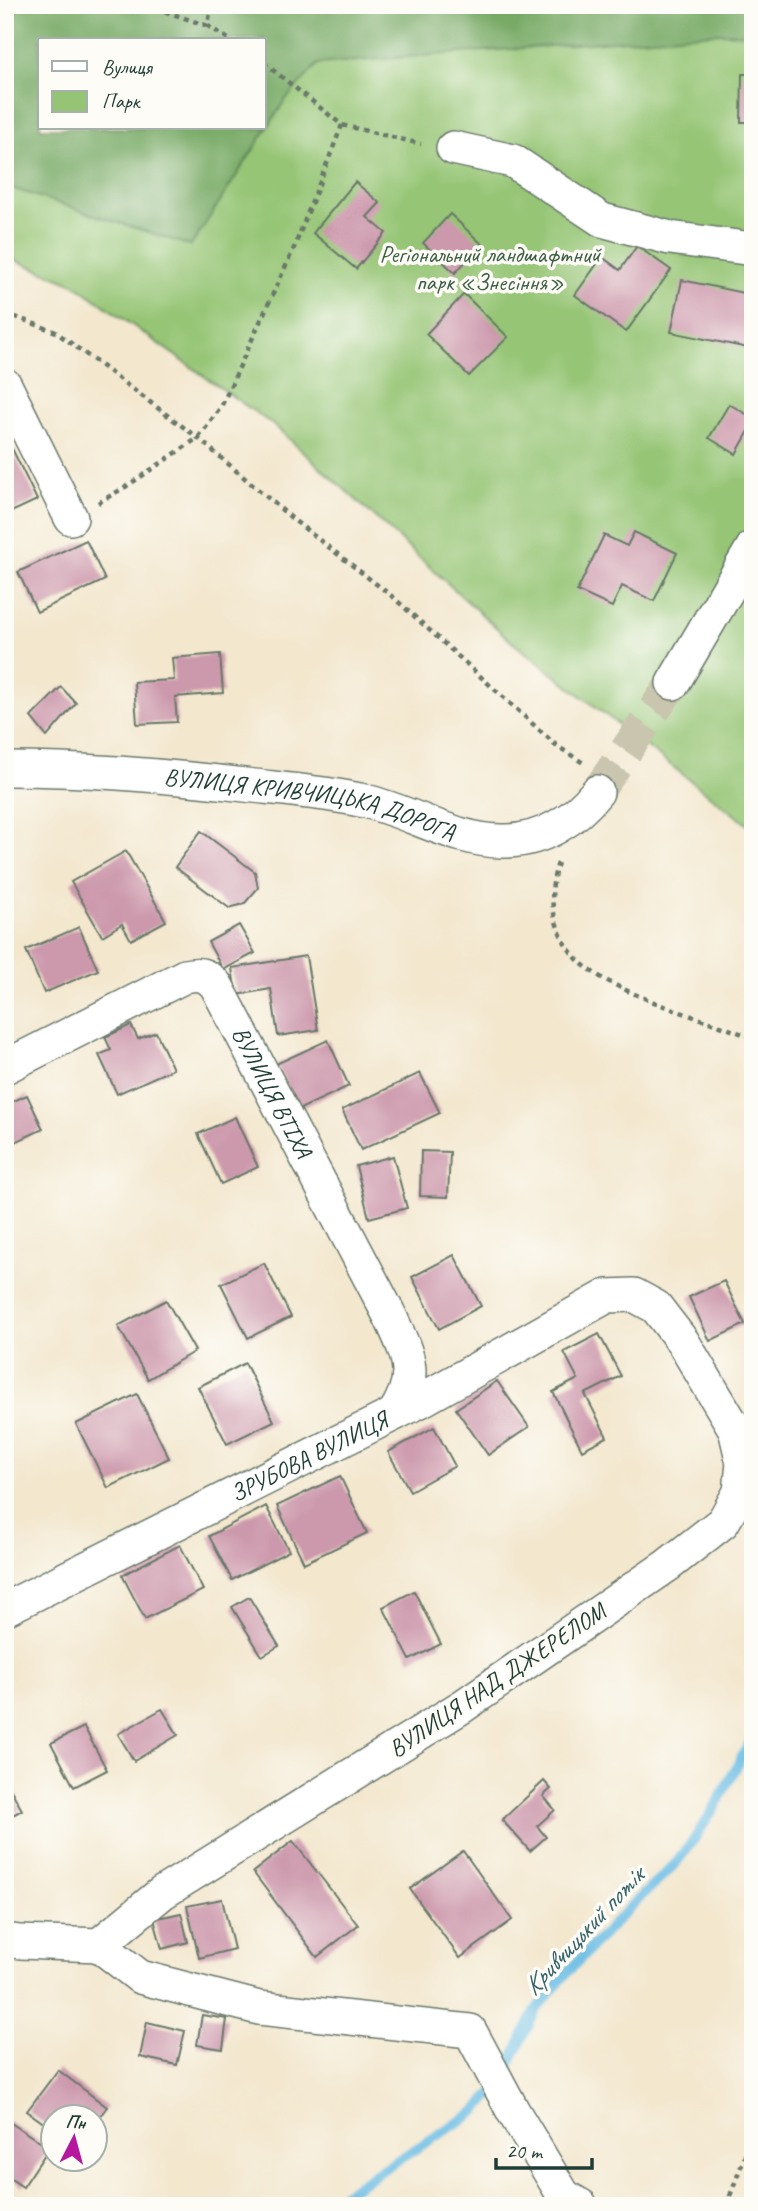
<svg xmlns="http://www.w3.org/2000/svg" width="758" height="2211" viewBox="0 0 758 2211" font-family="Caveat,sans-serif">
<rect width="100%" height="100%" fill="#fdfcf7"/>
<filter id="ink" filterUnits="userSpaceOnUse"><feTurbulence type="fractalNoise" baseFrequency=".0143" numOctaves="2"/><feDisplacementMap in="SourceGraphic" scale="14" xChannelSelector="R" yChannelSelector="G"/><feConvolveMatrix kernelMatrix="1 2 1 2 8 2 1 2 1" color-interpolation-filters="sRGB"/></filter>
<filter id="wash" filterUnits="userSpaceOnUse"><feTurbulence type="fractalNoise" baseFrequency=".00686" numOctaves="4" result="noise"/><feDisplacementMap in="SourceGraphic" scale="28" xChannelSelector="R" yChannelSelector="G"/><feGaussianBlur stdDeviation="1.57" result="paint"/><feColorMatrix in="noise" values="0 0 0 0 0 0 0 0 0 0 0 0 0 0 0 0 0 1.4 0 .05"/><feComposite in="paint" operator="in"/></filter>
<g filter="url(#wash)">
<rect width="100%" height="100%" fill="#f3e7ce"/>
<!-- green -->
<path fill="#95c574" stroke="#5a8154" stroke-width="2" fill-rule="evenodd" d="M5 5H753V829L512 642 276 427 74 284 5 256ZM40 40H264V128H40Z"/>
<!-- forest -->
<path fill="#78aa66" stroke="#4c744d" stroke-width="2" fill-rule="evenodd" d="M5 5H753V34L716 33 318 64 286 99 191 246 5 186ZM40 40H264V128H40Z"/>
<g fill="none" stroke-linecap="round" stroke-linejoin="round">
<!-- stream -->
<g stroke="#67bce4" stroke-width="10">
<polyline points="504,2076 536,2010 563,1977 621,1916 676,1863 693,1841 716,1805 753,1736"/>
<polyline points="324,2206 475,2112 494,2092"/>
</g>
</g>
<g id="blocks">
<!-- building -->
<g fill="#cc98ac">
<polygon points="742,74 753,74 753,122 741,122"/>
<polygon points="355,182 380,203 367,217 386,233 356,269 313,233"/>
<polygon points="450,214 482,244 455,273 423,243"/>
<polygon points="637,246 671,270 626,332 575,295 602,257 620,270"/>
<polygon points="682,280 753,295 753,349 671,332"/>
<polygon points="464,294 508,337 469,376 426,334"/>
<polygon points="729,404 753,418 753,424 736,454 709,438"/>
<polygon points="5,434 37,500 5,515"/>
<polygon points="634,532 677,553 654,601 622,586 612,607 577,591 604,535 627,546"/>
<polygon points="86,540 105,580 37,612 18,572"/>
<polygon points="220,654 223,693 175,697 177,722 137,724 134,682 174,680 172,658"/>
<polygon points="61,687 76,703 47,737 31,717"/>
<polygon points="201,831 255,872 258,888 244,904 229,908 175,867"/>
<polygon points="126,851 166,921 131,940 122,924 102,936 71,882"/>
<polygon points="239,925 255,953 223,970 208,942"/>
<polygon points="79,927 98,970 44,993 26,950"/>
<polygon points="306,956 318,1030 278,1036 271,989 236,995 232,968"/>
<polygon points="131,1025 138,1039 156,1032 173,1069 117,1094 99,1055 111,1050 105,1037"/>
<polygon points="328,1040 349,1086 298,1110 276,1064"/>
<polygon points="420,1073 440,1113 361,1150 342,1110"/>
<polygon points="27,1095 43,1129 5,1147 5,1105"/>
<polygon points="235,1117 258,1167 221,1184 198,1134"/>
<polygon points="421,1151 450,1152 448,1197 420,1196"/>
<polygon points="393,1156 407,1208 369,1218 356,1166"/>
<polygon points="454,1255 481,1306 439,1329 412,1277"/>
<polygon points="264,1263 291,1317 248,1338 221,1284"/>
<polygon points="724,1281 745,1324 710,1341 689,1297"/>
<polygon points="166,1300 195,1351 148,1379 118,1326"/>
<polygon points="599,1334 621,1376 585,1394 607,1437 582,1450 553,1392 578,1379 564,1352"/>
<polygon points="245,1363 274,1421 227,1444 198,1387"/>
<polygon points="497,1381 529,1427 488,1455 456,1409"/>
<polygon points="137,1394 169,1458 108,1488 76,1424"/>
<polygon points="434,1427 455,1466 410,1491 388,1452"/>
<polygon points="340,1476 367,1533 304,1563 277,1506"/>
<polygon points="266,1506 289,1551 232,1580 209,1536"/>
<polygon points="180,1545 203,1590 145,1619 122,1575"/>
<polygon points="414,1591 441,1644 410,1660 383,1607"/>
<polygon points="249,1597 279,1646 262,1656 232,1607"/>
<polygon points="162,1709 178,1735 134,1761 118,1734"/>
<polygon points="84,1727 107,1770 74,1787 51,1743"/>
<polygon points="5,1779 22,1810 5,1819"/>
<polygon points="544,1781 551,1789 543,1796 555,1810 537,1826 546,1837 530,1851 502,1820"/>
<polygon points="293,1841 358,1925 317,1957 253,1872"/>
<polygon points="463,1851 512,1920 460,1958 410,1889"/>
<polygon points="222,1899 234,1949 199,1958 187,1906"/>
<polygon points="181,1913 188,1942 162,1949 154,1919"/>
<polygon points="202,2015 227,2019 223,2049 197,2045"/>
<polygon points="147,2022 185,2031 177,2065 140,2057"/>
<polygon points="58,2070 107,2107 94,2124 94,2116 52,2116 52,2129 27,2111"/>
<polygon points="5,2119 49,2148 23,2187 5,2175"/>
</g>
</g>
</g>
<g filter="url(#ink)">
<use href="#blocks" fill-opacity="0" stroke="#69786a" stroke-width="2"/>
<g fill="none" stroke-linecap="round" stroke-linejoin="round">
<!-- minor-tunnel -->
<polyline stroke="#c9c5af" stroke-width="33" stroke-dasharray="33 17" stroke-linecap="butt" points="597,792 673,683"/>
<!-- minor casing -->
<g stroke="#69786a" stroke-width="36">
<g id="minor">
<polyline points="453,148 513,161 602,220 670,238 753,249"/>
<polyline points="5,385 71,518"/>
<polyline points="673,683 753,547"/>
<path id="s1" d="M5 769C89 769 171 776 254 786 291 790 328 793 365 801 412 812 458 843 507 841 543 840 575 820 597 792"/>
<path id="s2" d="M5 1067 185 976C199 973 206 974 216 985L390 1316C408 1356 420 1374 394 1414"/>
<path id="s3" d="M5 1609 420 1401 607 1296 634 1295 656 1307 683 1342 735 1429 743 1463 740 1492 723 1522 668 1565 463 1706 162 1893 99 1945 20 1942 5 1940"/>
<polyline points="99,1945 140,1977 259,2008 470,2031 513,2111 564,2196 581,2206"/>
</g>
</g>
<!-- path -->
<g stroke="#69786a" stroke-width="4.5" stroke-dasharray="5 5" stroke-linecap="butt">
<polyline points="146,5 208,26"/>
<polyline points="211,5 208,26 230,40"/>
<polyline points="264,63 342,125 421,144"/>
<polyline points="5,313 56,332 198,438 295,521 393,597 557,746 585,764"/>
<polyline points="98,503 127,486 198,438 221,407 294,248 342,125"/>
<path d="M558 863C546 895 553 933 577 959 609 993 706 1019 753 1038"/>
<polyline points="731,2206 730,2196 750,2142 747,2066 753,2040"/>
</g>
<!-- minor -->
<use href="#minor" stroke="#fff" stroke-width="33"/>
</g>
</g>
<g text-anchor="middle" stroke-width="7" stroke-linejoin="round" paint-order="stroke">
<!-- park labels -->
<g font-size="24" fill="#3c5f44" stroke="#fdfcf7">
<text x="490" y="262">Регіональний ландшафтний<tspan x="490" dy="28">парк «Знесіння»</tspan></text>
</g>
<!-- street labels -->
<g font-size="24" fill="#1f3d34" stroke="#fdfcf7">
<text dy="8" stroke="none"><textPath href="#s1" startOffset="308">ВУЛИЦЯ КРИВЧИЦЬКА ДОРОГА</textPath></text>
<text dy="8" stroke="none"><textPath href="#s2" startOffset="357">ВУЛИЦЯ ВТІХА</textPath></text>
<text dy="8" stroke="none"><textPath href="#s3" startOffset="340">ЗРУБОВА ВУЛИЦЯ</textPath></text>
<text transform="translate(497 1680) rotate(-34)" y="8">ВУЛИЦЯ НАД ДЖЕРЕЛОМ</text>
</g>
<!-- water labels -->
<g font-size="26" font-style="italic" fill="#356369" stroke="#fdfcf7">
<text transform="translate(583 1931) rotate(-47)" y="9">Кривчицький потік</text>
</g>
</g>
<!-- margin -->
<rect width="758" height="2211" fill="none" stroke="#fdfcf7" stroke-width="28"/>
<!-- legend -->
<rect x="38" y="38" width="228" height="91" fill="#fdfcf7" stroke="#a4b0a9" stroke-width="2"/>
<rect x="52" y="61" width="35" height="10" fill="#ffffff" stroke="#a4b0a9" stroke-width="2"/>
<text x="102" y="74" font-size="21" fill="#1f3d34">Вулиця</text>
<rect x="52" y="91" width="35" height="21" fill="#95c574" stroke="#a4b0a9" stroke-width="2"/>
<text x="102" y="108" font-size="21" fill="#1f3d34">Парк</text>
<!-- north arrow -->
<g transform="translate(74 2138) rotate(6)"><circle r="33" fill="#fdfcf7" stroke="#a4b0a9" stroke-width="2"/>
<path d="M0-5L12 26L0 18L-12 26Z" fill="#b5179e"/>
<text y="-10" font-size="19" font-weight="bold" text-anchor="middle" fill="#1f3d34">Пн</text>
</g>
<!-- scale -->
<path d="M496 2158v10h96v-10" fill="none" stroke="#1f3d34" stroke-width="3.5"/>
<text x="506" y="2158" font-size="21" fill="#1f3d34" stroke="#fdfcf7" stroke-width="5" paint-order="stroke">20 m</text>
</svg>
